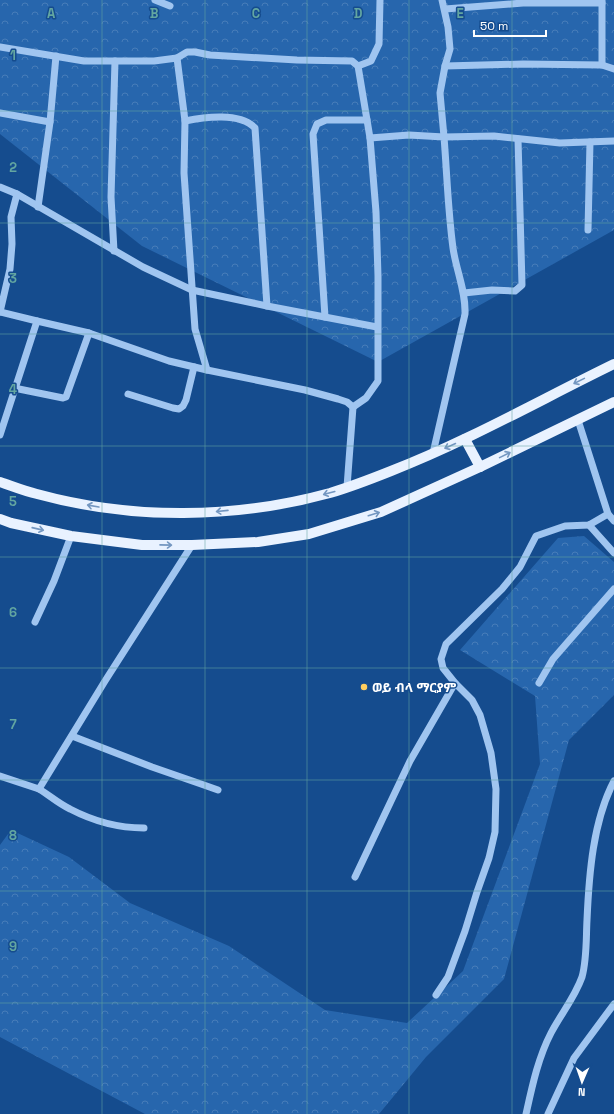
<svg xmlns="http://www.w3.org/2000/svg" width="614" height="1114" viewBox="0 0 614 1114" font-family="'Space Grotesk','Noto Sans Ethiopic',sans-serif">
<defs>
<pattern id="forest-crowns" width="20" height="18" patternUnits="userSpaceOnUse"><rect width="20" height="18" fill="#2766ad"/><path d="M2 6a3 3 0 1 1 6 0M12 15a3 3 0 1 1 6 0" fill="none" stroke="#477db9"/></pattern>
</defs>
<rect width="100%" height="100%" fill="#154c8e"/>
<!-- forest -->
<g fill="url(#forest-crowns)">
<polygon points="0,0 614,0 614,230 378,362 142,246 0,134"/>
<polygon points="584,536 614,562 614,695 569,740 504,979 426,1057 379,1114 145,1114 0,1037 0,845 11,830 69,857 130,903 229,946 325,1010 407,1023 463,971 540,764 535,696 460,650 558,538"/>
</g>
<g fill="none" stroke-linecap="round" stroke-linejoin="round">
<!-- minor -->
<g stroke="#a0c5f0" stroke-width="7">
<polyline points="155,0 170,6"/>
<polyline points="442,0 448,27 450,49 445,66 440,93 444,137 494,136 560,143 614,141"/>
<polyline points="445,9 523,3 602,3"/>
<path d="M0 47 84 61H154L177 58 187 52H195L210 55 297 60 352 61 358 66 370 138 409 135 444 137C447 174 448 211 453 248 456 270 466 291 465 314L433 453"/>
<polyline points="177,58 185,121 184,173 195,329 207,370"/>
<polyline points="602,65 602,0"/>
<polyline points="358,66 371,61 379,44 380,0"/>
<polyline points="445,66 523,64 602,65 614,69"/>
<polyline points="0,113 50,122"/>
<path d="M185 121C204 117 240 112 255 128L267 306"/>
<polyline points="0,187 17,194 11,217 12,244 10,269 0,312"/>
<polyline points="17,194 143,267 192,290 267,306 377,327"/>
<polyline points="38,207 50,122 56,56"/>
<polyline points="588,230 590,142"/>
<polyline points="114,251 111,197 115,61"/>
<polyline points="464,293 492,290 515,291 522,285 518,139"/>
<polyline points="0,312 37,321 0,435"/>
<polyline points="325,317 313,134 317,124 326,120 367,120"/>
<polyline points="37,321 89,333 169,361 207,370 305,390 338,399 347,402 353,407"/>
<polyline points="14,388 63,398 66,397 89,333"/>
<polyline points="128,394 173,408 179,409 183,406 186,400 194,367"/>
<polyline points="353,407 366,398 378,381 378,276 376,212 370,138"/>
<polyline points="578,420 608,514 614,521"/>
<polyline points="347,487 353,407"/>
<polyline points="589,525 614,553"/>
<polyline points="35,622 54,581 71,536"/>
<polyline points="539,683 553,659 614,589"/>
<polyline points="72,736 152,767 201,784 218,790"/>
<polyline points="0,776 39,789 105,681 192,545"/>
<path d="M39 789C49 795 59 804 70 809 93 821 118 828 144 828"/>
<polyline points="355,877 410,761 455,683"/>
<polyline points="436,995 448,977 465,931 477,892 489,858 495,832 496,789 491,753 480,715 472,700 455,683 443,668 441,659 446,644 502,589 520,567 536,536 565,526 589,525 608,514"/>
<path d="M526 1114C532 1087 538 1058 551 1033 561 1014 575 997 582 977 587 959 586 938 587 920 589 874 593 821 614 781"/>
<polyline points="548,1114 574,1058 614,1004"/>
</g>
<!-- major -->
<g stroke="#e9f2ff" stroke-width="10">
<polyline points="465,439 480,467"/>
<path d="M0 482C12 486 24 491 37 494 132 520 235 519 330 493 350 487 371 479 391 471 468 441 540 400 614 364"/>
<polyline points="0,519 11,523 71,536 142,545 192,545 258,542 309,534 381,512 480,467 614,402"/>
</g>
</g>
<!-- one-way arrows -->
<defs><path id="oneway-shaft" d="M-6 0H5M1.5-3L5.5 0L1.5 3" fill="none" stroke-width="1.6" stroke-linecap="round" stroke-linejoin="round"/></defs>
<g stroke="#7497c1">
<use href="#oneway-shaft" transform="translate(579 381) rotate(154)"/>
<use href="#oneway-shaft" transform="translate(450 446) rotate(156)"/>
<use href="#oneway-shaft" transform="translate(505 455) rotate(-26)"/>
<use href="#oneway-shaft" transform="translate(329 493) rotate(165)"/>
<use href="#oneway-shaft" transform="translate(93 506) rotate(-170)"/>
<use href="#oneway-shaft" transform="translate(222 511) rotate(174)"/>
<use href="#oneway-shaft" transform="translate(374 514) rotate(-17)"/>
<use href="#oneway-shaft" transform="translate(38 529) rotate(13)"/>
<use href="#oneway-shaft" transform="translate(166 545) rotate(1)"/>
</g>
<!-- grid -->
<path fill="none" stroke="#63a6a1" stroke-width="1" stroke-opacity="0.55" d="M102 0V1114M205 0V1114M307 0V1114M409 0V1114M512 0V1114M0 111H614M0 223H614M0 334H614M0 446H614M0 557H614M0 668H614M0 780H614M0 891H614M0 1003H614"/>
<!-- markers -->
<circle fill="#ffce5f" stroke="#154c8e" stroke-width="1.5" cx="364" cy="687" r="4"/>
<g text-anchor="middle" stroke-width="3" stroke-linejoin="round" paint-order="stroke">
<!-- poi labels -->
<g font-size="13" font-weight="bold" fill="#fff" stroke="#154c8e" text-anchor="start">
<text x="372" y="692">ወይ ብላ ማርያም</text>
</g>
</g>
<g font-size="13" text-anchor="middle" font-weight="bold" fill="#63a6a1" stroke="#154c8e" stroke-width="3" stroke-linejoin="round" paint-order="stroke">
<text x="51" y="18">A</text>
<text x="154" y="18">B</text>
<text x="256" y="18">C</text>
<text x="358" y="18">D</text>
<text x="460" y="18">E</text>
<text x="13" y="60">1</text>
<text x="13" y="172">2</text>
<text x="13" y="283">3</text>
<text x="13" y="394">4</text>
<text x="13" y="506">5</text>
<text x="13" y="617">6</text>
<text x="13" y="729">7</text>
<text x="13" y="840">8</text>
<text x="13" y="951">9</text>
</g>
<!-- north arrow -->
<g transform="translate(582 1082) rotate(182)" stroke="#154c8e" stroke-width="3" paint-order="stroke">
<path d="M0-3L7 15L0 10L-7 15Z" fill="#ffffff"/>
<text y="-6" font-size="11" font-weight="bold" text-anchor="middle" fill="#ffffff">N</text>
</g>
<!-- scale -->
<path d="M474 30v6h72v-6" fill="none" stroke="#ffffff" stroke-width="2"/>
<text x="480" y="30" font-size="12" fill="#ffffff" stroke="#154c8e" stroke-width="3" paint-order="stroke">50 m</text>
</svg>
